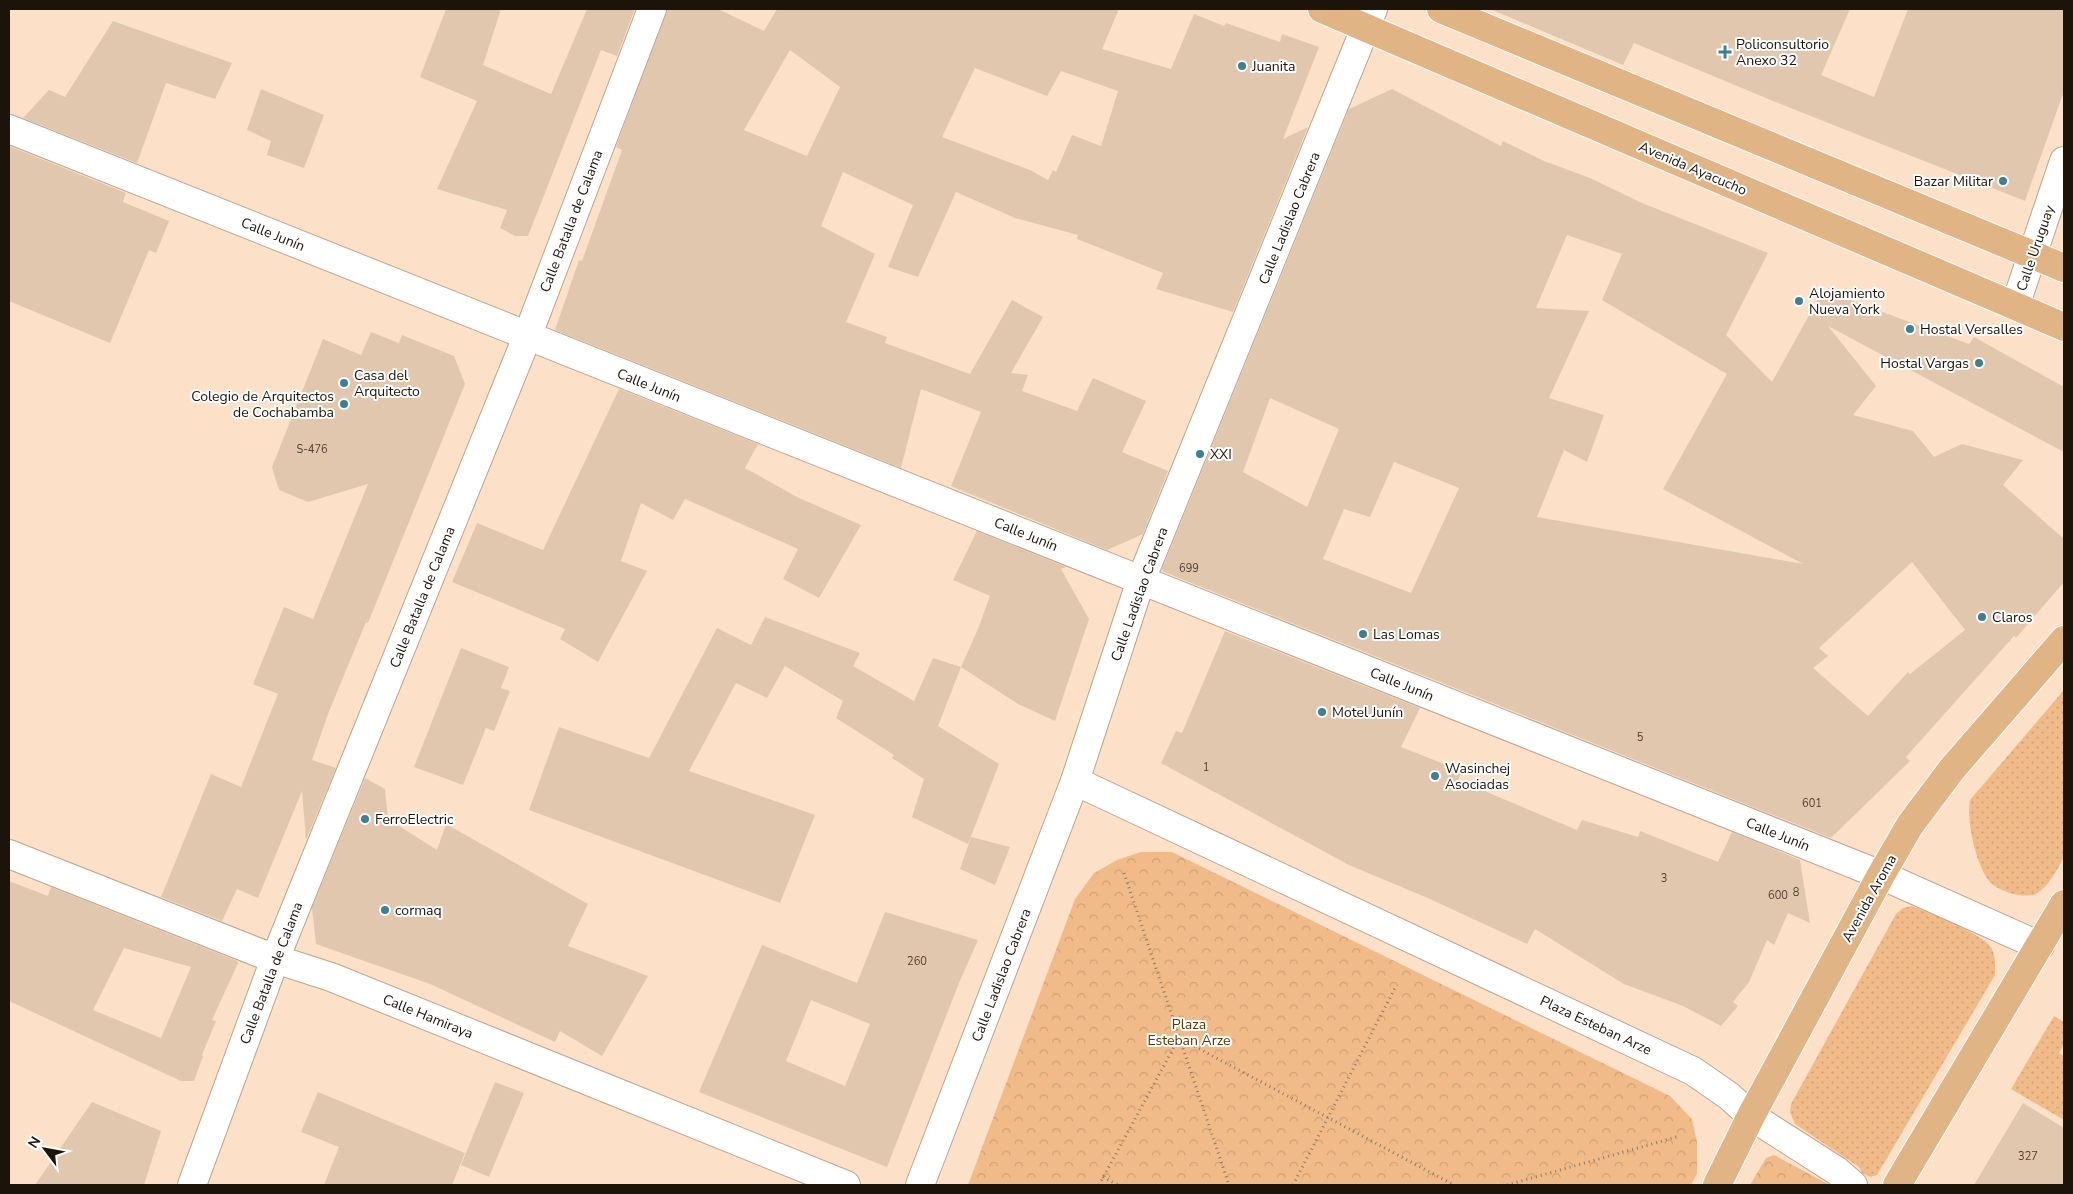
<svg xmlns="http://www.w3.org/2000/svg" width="2073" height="1194" viewBox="0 0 2073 1194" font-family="'Nunito Sans',sans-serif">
<defs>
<pattern id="grass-dots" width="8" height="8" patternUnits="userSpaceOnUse" patternTransform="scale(1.25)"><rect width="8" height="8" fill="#f1bb89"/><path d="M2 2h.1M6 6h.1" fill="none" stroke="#cea075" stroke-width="1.8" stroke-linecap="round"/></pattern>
<pattern id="park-crowns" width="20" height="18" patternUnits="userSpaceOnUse" patternTransform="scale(1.25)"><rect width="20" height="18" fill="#f1bb89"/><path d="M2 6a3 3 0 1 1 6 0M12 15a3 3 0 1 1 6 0" fill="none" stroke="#cea075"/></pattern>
</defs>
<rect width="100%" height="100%" fill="#fce1c8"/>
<!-- grass -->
<g fill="url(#grass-dots)">
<path d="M2064 690V857C2057 870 2049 886 2036 894 2030 897 2019 895 2013 894 2005 892 1994 887 1989 881 1976 864 1966 821 1970 800Z"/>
<path d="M1912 906C1930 913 1976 931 1989 945 1996 952 1995 965 1995 975L1877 1175 1870 1177 1862 1173 1859 1167 1795 1124 1790 1112 1791 1104 1896 914 1903 908Z"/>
<polygon points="2054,1016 2064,1022 2064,1044 2059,1053 2064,1056 2064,1120 2011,1089"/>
</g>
<!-- park -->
<g fill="url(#park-crowns)">
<polygon points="1141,852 1172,852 1670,1096 1692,1119 1697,1142 1697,1174 1691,1185 968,1185 1075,899 1094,873 1117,860"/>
<polygon points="1774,1155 1830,1185 1831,1185 1750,1185 1766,1158"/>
</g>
<!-- building -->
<g fill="#e2c7af" fill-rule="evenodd">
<polygon points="446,9 501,9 483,65 551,94 587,9 635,9 617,56 601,50 528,236 515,236 500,228 507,210 437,189 477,101 420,77"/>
<path d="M667 9H718L764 31 777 9H1119L1102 49 1171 69 1194 14 1224 26 1226 23 1280 42 1282 34 1319 47 1283 139 1308 127 1233 312 1156 289 1163 273 1077 239 1078 235 1015 218 956 192 918 277 888 267 913 205 843 172 821 226 875 254 846 322 887 337 885 343 970 374 1012 300 1043 317 1011 373 1028 375 1022 391 1077 411 1093 378 1146 401 1122 452 1168 471 1143 534 1107 550 951 486 981 412 921 389 901 468 555 330 579 260 582 261 622 150 616 147ZM790 50 840 87 807 156 744 130ZM975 68 1047 96 1061 71 1118 91 1101 146 1072 135 1056 172 1053 170 1048 180 1030 170 942 137Z"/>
<polygon points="1490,9 1850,9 1821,75 1874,97 1908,9 2064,9 2064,91 2025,201 1773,101 1634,43 1623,65"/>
<polygon points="113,21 232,63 215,99 166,83 137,163 23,118 49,90 65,97"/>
<polygon points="261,89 324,115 304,168 267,155 271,141 247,130"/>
<path d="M1392 89 1501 146 1503 141 1544 161 1590 178 1642 203 1768 253 1726 335 1772 382 1823 290 1969 344 1974 337 2064 387V452L1828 326 1876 386 1853 415 1913 431 1934 457 1962 444 2023 460 2003 485 2064 539V582L2016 638 2014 636 1906 757 1910 761 1831 838 1164 572 1162 569 1349 109ZM1567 235 1622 254 1602 300 1727 374 1663 489 1803 564 1537 517 1564 450 1587 462 1604 415 1549 398 1589 311 1536 308ZM1270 398 1339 429 1307 507 1243 472ZM1394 462 1459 488 1411 593 1323 559 1344 509 1370 517ZM1912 562 1965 630 1910 674 1908 672 1868 716 1813 668 1828 656 1819 648Z"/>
<polygon points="9,146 126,193 123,202 169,221 156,253 149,250 110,343 9,301"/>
<polygon points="371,332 399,343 402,335 454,356 465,384 368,623 366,622 328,714 312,760 336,768 306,840 302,791 258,898 237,889 222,921 161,897 211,774 241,787 278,694 253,684 284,607 313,619 368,484 308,502 279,490 272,467 323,339 361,355"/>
<polygon points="619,389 758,444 745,468 799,498 861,525 819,598 783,579 798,549 685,499 673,520 641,503 621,561 647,571 598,662 560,639 565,629 452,582 477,523 543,550"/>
<polygon points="977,531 1066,567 1061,569 1089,619 1055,721 1018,704 961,667 938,726 999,764 968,844 912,817 924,779 892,758 894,755 836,718 843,701 785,666 767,698 736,683 689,771 815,815 780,903 529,810 559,727 649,758 717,628 751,645 765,617 860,653 853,666 914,701 933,658 961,667 978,629 990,596 953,580"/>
<polygon points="1225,631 1420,708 1401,747 1462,771 1458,780 1577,830 1582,820 1638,837 1640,831 1718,862 1732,832 1800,860 1810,923 1788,913 1774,945 1767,940 1749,982 1733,1002 1738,1006 1721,1026 1683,1006 1624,984 1535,929 1527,944 1430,899 1349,865 1161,763 1176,731 1182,733"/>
<polygon points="461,648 509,667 501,688 510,691 494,731 486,728 463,785 414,767"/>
<polygon points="365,778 385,789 388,819 437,850 446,824 588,904 568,946 648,976 602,1056 560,1031 555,1042 430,984 316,944 312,908"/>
<polygon points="971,837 1010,847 995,885 960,869"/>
<path d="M9 881 48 896 51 887 237 961 238 963 212 1020 216 1021 202 1055 203 1056 194 1081H181L9 1001ZM124 948 191 967 161 1038 93 1010Z"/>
<path d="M885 912 978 940 959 983 887 1167 699 1092 762 945 857 983ZM811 1000 870 1024 845 1086 786 1061Z"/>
<polygon points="495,1082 524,1093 489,1177 461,1165"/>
<polygon points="318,1092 465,1153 452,1185 324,1185 339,1147 301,1132"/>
<polygon points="92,1102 161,1131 144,1185 35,1185"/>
<polygon points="2023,1103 2064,1128 2064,1185 1974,1185"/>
</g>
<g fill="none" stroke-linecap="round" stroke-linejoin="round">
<!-- minor casing -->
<g stroke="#bea48d" stroke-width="30">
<g id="minor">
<polyline points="9,129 1881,875 2040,946"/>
<polyline points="2015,306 2064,161"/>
<polyline points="1075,781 1693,1071 1729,1096 1751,1116 1837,1171 1853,1185"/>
<polyline points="9,854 275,959 331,977 846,1185"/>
<polyline points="192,1185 275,959 527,337 652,9"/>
<polyline points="920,1185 1075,781 1141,580 1373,9"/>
</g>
</g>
<!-- primary casing -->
<g stroke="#fff" stroke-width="30">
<g id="primary">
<polyline points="1322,9 2064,327"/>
<polyline points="1441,9 2064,268"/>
<polyline points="1717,1185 1751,1116 1881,875 1910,825 1952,769 2064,640"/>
<polyline points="1897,1185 2064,904"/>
</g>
</g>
<!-- path -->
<g stroke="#8b7a69" stroke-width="3" stroke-dasharray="1 4" stroke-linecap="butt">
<polyline points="1124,873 1229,1185"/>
<polyline points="1103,1177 1118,1185"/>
<polyline points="1099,1185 1179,1038 1454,1185"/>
<polyline points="1293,1185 1396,986"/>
<polyline points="1507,1185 1680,1136"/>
</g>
<!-- minor -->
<use href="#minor" stroke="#fff" stroke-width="28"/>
<!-- primary -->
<use href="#primary" stroke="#e0b485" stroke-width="28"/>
</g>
<!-- markers -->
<g fill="#3d8190" stroke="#fff" stroke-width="2">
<path d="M1722.5 44.5h5v5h5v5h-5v5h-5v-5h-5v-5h5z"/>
<circle cx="1242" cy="66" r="5"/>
<circle cx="2003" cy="181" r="5"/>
<circle cx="1799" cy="301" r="5"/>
<circle cx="1910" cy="329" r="5"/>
<circle cx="1979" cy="363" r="5"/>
<circle cx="344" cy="383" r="5"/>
<circle cx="344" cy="404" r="5"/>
<circle cx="1200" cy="454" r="5"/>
<circle cx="1982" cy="617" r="5"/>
<circle cx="1363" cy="634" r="5"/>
<circle cx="1322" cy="712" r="5"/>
<circle cx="1435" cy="776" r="5"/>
<circle cx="365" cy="819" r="5"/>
<circle cx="385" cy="910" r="5"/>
</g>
<g text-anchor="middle" stroke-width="4" stroke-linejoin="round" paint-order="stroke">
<!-- number labels -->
<g font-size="11" fill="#4e4033">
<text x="312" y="453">S-476</text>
<text x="1189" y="572">699</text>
<text x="1640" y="741">5</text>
<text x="1206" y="771">1</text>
<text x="1812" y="807">601</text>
<text x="1664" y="882">3</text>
<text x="1796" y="896">8</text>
<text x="1778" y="899">600</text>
<text x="917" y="965">260</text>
<text x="2028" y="1160">327</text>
</g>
<!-- poi labels -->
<g font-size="14" fill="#1c130a" stroke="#fff" text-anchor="start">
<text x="1736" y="49">Policonsultorio<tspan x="1736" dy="16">Anexo 32</tspan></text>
<text x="1252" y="71">Juanita</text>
<text x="1993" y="186" text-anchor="end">Bazar Militar</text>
<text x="1809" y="298">Alojamiento<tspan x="1809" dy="16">Nueva York</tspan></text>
<text x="1920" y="334">Hostal Versalles</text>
<text x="1969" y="368" text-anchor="end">Hostal Vargas</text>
<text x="354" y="380">Casa del<tspan x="354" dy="16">Arquitecto</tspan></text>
<text x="334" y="401" text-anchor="end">Colegio de Arquitectos<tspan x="334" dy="16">de Cochabamba</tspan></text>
<text x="1210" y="459">XXI</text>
<text x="1992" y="622">Claros</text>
<text x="1373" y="639">Las Lomas</text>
<text x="1332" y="717">Motel Junín</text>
<text x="1445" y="773">Wasinchej<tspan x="1445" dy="16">Asociadas</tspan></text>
<text x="375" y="824">FerroElectric</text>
<text x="395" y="915">cormaq</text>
</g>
<!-- street labels -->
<g font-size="14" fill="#1c130a" stroke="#fff">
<text transform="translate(1693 168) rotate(23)" y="5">Avenida Ayacucho</text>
<text transform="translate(1289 218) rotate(-68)" y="5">Calle Ladislao Cabrera</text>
<text transform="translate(571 221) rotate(-69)" y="5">Calle Batalla de Calama</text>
<text transform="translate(273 234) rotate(22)" y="5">Calle Junín</text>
<text transform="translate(2035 248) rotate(-71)" y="5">Calle Uruguay</text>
<text transform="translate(649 385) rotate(22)" y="5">Calle Junín</text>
<text transform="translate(1026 534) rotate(22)" y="5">Calle Junín</text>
<text transform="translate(1139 594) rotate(-70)" y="5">Calle Ladislao Cabrera</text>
<text transform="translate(422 597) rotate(-68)" y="5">Calle Batalla de Calama</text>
<text transform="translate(1402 684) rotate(22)" y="5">Calle Junín</text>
<text transform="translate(1778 834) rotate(22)" y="5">Calle Junín</text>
<text transform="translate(1869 898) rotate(-61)" y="5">Avenida Aroma</text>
<text transform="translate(271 973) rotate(-69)" y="5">Calle Batalla de Calama</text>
<text transform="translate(1001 975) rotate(-69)" y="5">Calle Ladislao Cabrera</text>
<text transform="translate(428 1016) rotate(22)" y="5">Calle Hamiraya</text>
<text transform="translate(1596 1025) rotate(25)" y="5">Plaza Esteban Arze</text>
</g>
<!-- park labels -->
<g font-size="14" fill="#5f3500" stroke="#fff">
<text x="1189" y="1029">Plaza<tspan x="1189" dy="16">Esteban Arze</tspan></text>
</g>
</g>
<!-- border -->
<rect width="2073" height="1194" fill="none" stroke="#1c130a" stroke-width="20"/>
<!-- north arrow -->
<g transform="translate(45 1149) rotate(302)" stroke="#ffffff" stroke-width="4" paint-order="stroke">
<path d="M0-4L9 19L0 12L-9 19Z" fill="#1c130a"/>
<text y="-8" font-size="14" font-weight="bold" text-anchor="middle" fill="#1c130a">N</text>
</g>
</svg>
